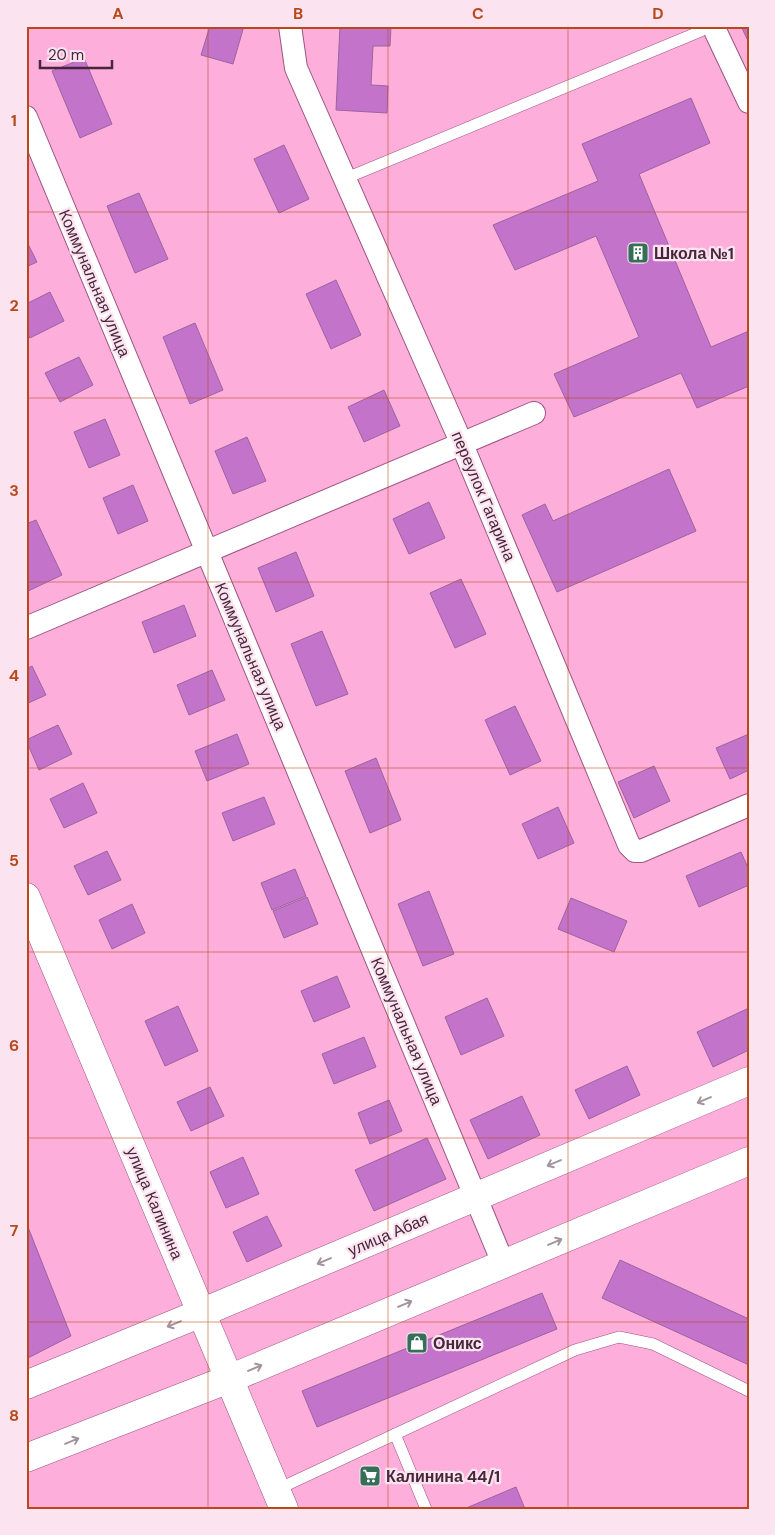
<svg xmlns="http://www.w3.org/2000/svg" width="775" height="1535" viewBox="0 0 775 1535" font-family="'DM Sans',sans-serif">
<rect width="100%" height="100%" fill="#fdaedb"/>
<!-- building -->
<g fill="#c473cb" stroke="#9b649f">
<polygon points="210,26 244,26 233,64 201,55"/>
<polygon points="340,26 391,26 390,46 373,46 371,85 388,86 387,113 336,110"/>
<polygon points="741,26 749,26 749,43"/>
<polygon points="84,58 112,124 80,138 52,71"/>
<polygon points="691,98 710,143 639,174 711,347 749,331 749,386 697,408 681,373 574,417 554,374 639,337 596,236 515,270 493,225 598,181 582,144"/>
<polygon points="284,145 309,199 279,213 254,159"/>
<polygon points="139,193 168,259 135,273 107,206"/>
<polygon points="26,240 37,262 26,267"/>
<polygon points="336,280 361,335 331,349 306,294"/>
<polygon points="50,292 64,321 30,338 26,329 26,304"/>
<polygon points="195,323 223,390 190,404 163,337"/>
<polygon points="79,357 93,385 60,402 45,373"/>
<polygon points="384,390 400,426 364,442 348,407"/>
<polygon points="105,419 120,455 89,468 74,432"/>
<polygon points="247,437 266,481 233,494 215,451"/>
<polygon points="669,469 696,531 557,592 522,515 545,504 553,521"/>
<polygon points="133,485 148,521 118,534 103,498"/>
<polygon points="429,502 445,538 409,554 393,519"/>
<polygon points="36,520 62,575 26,592 26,524"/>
<polygon points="296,552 314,596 276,612 258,568"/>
<polygon points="461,579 486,634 455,648 430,593"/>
<polygon points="184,605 196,636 154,653 142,622"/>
<polygon points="322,631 348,694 316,706 291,644"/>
<polygon points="32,666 46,695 26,704 26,669"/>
<polygon points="212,670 225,700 189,715 177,685"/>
<polygon points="515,706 541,761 510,775 485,720"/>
<polygon points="58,725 72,754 39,770 26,740"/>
<polygon points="237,734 249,764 207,781 195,751"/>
<polygon points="749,734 749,770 730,779 716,748"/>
<polygon points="376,758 401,820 370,833 345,771"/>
<polygon points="654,766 670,801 634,818 618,782"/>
<polygon points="83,783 97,813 64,828 50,799"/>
<polygon points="264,797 275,824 233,841 222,813"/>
<polygon points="558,807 574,843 538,859 522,824"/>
<polygon points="107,851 121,880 88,895 74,866"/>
<polygon points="741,852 749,870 749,885 699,907 686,876"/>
<polygon points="295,869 306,896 272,910 261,883"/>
<polygon points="429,891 454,954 423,966 398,904"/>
<polygon points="307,897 318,924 284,938 273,911"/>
<polygon points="571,898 627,921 614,952 558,929"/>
<polygon points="132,904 145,933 112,949 99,920"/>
<polygon points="337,976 350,1007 314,1022 301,991"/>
<polygon points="487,998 504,1036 461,1055 445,1017"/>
<polygon points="178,1006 198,1051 165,1066 145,1021"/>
<polygon points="749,1008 749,1050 713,1067 697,1032"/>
<polygon points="364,1037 376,1067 334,1084 322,1054"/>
<polygon points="627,1066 640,1095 589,1119 575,1090"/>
<polygon points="210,1087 224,1116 191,1131 177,1102"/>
<polygon points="522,1096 540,1135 488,1159 470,1120"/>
<polygon points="389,1100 402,1131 370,1144 358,1113"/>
<polygon points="427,1138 446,1179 374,1211 355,1170"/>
<polygon points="243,1157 259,1194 226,1208 210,1172"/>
<polygon points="267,1216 282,1246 247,1262 233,1232"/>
<polygon points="26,1222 71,1336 26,1359"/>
<polygon points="620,1260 749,1319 749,1365 602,1298"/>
<polygon points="542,1293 557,1329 317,1427 302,1391"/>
<polygon points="516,1487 525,1509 464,1509"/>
</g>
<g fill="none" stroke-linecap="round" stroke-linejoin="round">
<!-- service casing -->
<g stroke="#9c5680" stroke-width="12">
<g id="service">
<polyline points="344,179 701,31"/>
<polyline points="395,1434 426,1509"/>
<polyline points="276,1490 575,1350 619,1337 653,1344 749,1391"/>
</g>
</g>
<!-- minor casing -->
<g stroke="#9c5680" stroke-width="24">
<g id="minor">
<polyline points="290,26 296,68 461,442 629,845 635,851 641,851 749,805"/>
<polyline points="713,26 749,102"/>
<polyline points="26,117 503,1263"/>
<polyline points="26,628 534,413"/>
</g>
</g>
<!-- tertiary casing -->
<g stroke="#9c5680" stroke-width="29">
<g id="tertiary">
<polyline points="26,897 284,1509"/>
<polyline points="26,1385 201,1313 749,1081"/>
<polyline points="26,1458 229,1379 749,1161"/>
</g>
</g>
<!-- service -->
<use href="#service" stroke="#fff" stroke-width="11"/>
<!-- minor -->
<use href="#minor" stroke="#fff" stroke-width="22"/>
<!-- tertiary -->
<use href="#tertiary" stroke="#fff" stroke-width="28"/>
</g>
<!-- one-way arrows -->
<defs><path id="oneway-shaft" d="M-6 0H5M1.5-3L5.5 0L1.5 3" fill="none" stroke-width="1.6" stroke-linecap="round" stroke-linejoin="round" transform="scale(1.25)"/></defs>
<g stroke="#a2939c">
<use href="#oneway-shaft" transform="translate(704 1100) rotate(157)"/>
<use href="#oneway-shaft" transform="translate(554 1163) rotate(157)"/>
<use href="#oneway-shaft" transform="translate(555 1242) rotate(-23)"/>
<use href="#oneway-shaft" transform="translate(324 1261) rotate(157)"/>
<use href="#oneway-shaft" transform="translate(405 1304) rotate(-23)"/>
<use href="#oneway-shaft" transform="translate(174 1324) rotate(158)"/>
<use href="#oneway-shaft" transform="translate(255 1368) rotate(-23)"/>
<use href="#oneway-shaft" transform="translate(72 1441) rotate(-22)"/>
</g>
<!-- grid -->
<path fill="none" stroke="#b74a1a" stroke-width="1" stroke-opacity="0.55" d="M208 26V1509M388 26V1509M568 26V1509M26 212H749M26 398H749M26 582H749M26 768H749M26 952H749M26 1138H749M26 1322H749"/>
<!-- icons -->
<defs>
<g id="building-square" transform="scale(1.125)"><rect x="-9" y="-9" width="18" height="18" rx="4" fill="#366f58" stroke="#fce3f0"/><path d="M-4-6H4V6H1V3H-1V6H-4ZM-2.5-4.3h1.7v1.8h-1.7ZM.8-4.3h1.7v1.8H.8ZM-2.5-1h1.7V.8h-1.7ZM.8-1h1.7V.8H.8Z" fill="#fff"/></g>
<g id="shop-square" transform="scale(1.125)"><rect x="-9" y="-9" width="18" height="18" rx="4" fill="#366f58" stroke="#fce3f0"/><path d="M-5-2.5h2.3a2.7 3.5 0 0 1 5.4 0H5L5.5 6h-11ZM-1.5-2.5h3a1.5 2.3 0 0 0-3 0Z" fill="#fff"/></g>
<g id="supermarket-square" transform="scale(1.125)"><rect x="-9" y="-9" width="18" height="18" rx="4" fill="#366f58" stroke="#fce3f0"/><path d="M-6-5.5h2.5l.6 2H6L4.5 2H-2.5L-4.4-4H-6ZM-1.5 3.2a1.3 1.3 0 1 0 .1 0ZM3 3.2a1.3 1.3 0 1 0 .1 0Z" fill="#fff"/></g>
</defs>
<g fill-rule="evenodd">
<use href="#building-square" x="638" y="253"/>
<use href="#shop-square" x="417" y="1343"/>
<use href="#supermarket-square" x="370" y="1476"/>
</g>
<g text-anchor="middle" stroke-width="4.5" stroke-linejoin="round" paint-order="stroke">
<!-- poi labels -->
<g font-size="16" font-weight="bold" fill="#46273a" stroke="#fce3f0" text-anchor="start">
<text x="654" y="259">Школа №1</text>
<text x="433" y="1349">Оникс</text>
<text x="386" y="1482">Калинина 44/1</text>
</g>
<!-- street labels -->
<g font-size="16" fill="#46273a" stroke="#fce3f0">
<text transform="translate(95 283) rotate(67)" y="6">Коммунальная улица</text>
<text transform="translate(484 496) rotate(67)" y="6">переулок Гагарина</text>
<text transform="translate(251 656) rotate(67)" y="6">Коммунальная улица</text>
<text transform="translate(407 1031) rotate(67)" y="6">Коммунальная улица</text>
<text transform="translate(155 1203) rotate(67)" y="6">улица Калинина</text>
<text transform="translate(388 1234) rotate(-23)" y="6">улица Абая</text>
</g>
</g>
<!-- border -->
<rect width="775" height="1535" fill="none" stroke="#fce3f0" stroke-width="55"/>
<!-- scale -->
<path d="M40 60v8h72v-8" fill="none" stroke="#46273a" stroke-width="2.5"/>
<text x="48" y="60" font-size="15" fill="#46273a" stroke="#fce3f0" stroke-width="4" paint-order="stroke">20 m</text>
<rect x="28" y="28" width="720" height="1480" fill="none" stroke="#b74a1a" stroke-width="2"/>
<g font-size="16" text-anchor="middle" font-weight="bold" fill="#b74a1a">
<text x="118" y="19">A</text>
<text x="298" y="19">B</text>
<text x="478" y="19">C</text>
<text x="658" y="19">D</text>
<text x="14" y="126">1</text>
<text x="14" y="311">2</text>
<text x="14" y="496">3</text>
<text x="14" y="681">4</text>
<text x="14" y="866">5</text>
<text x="14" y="1051">6</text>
<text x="14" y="1236">7</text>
<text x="14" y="1421">8</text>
</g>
</svg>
